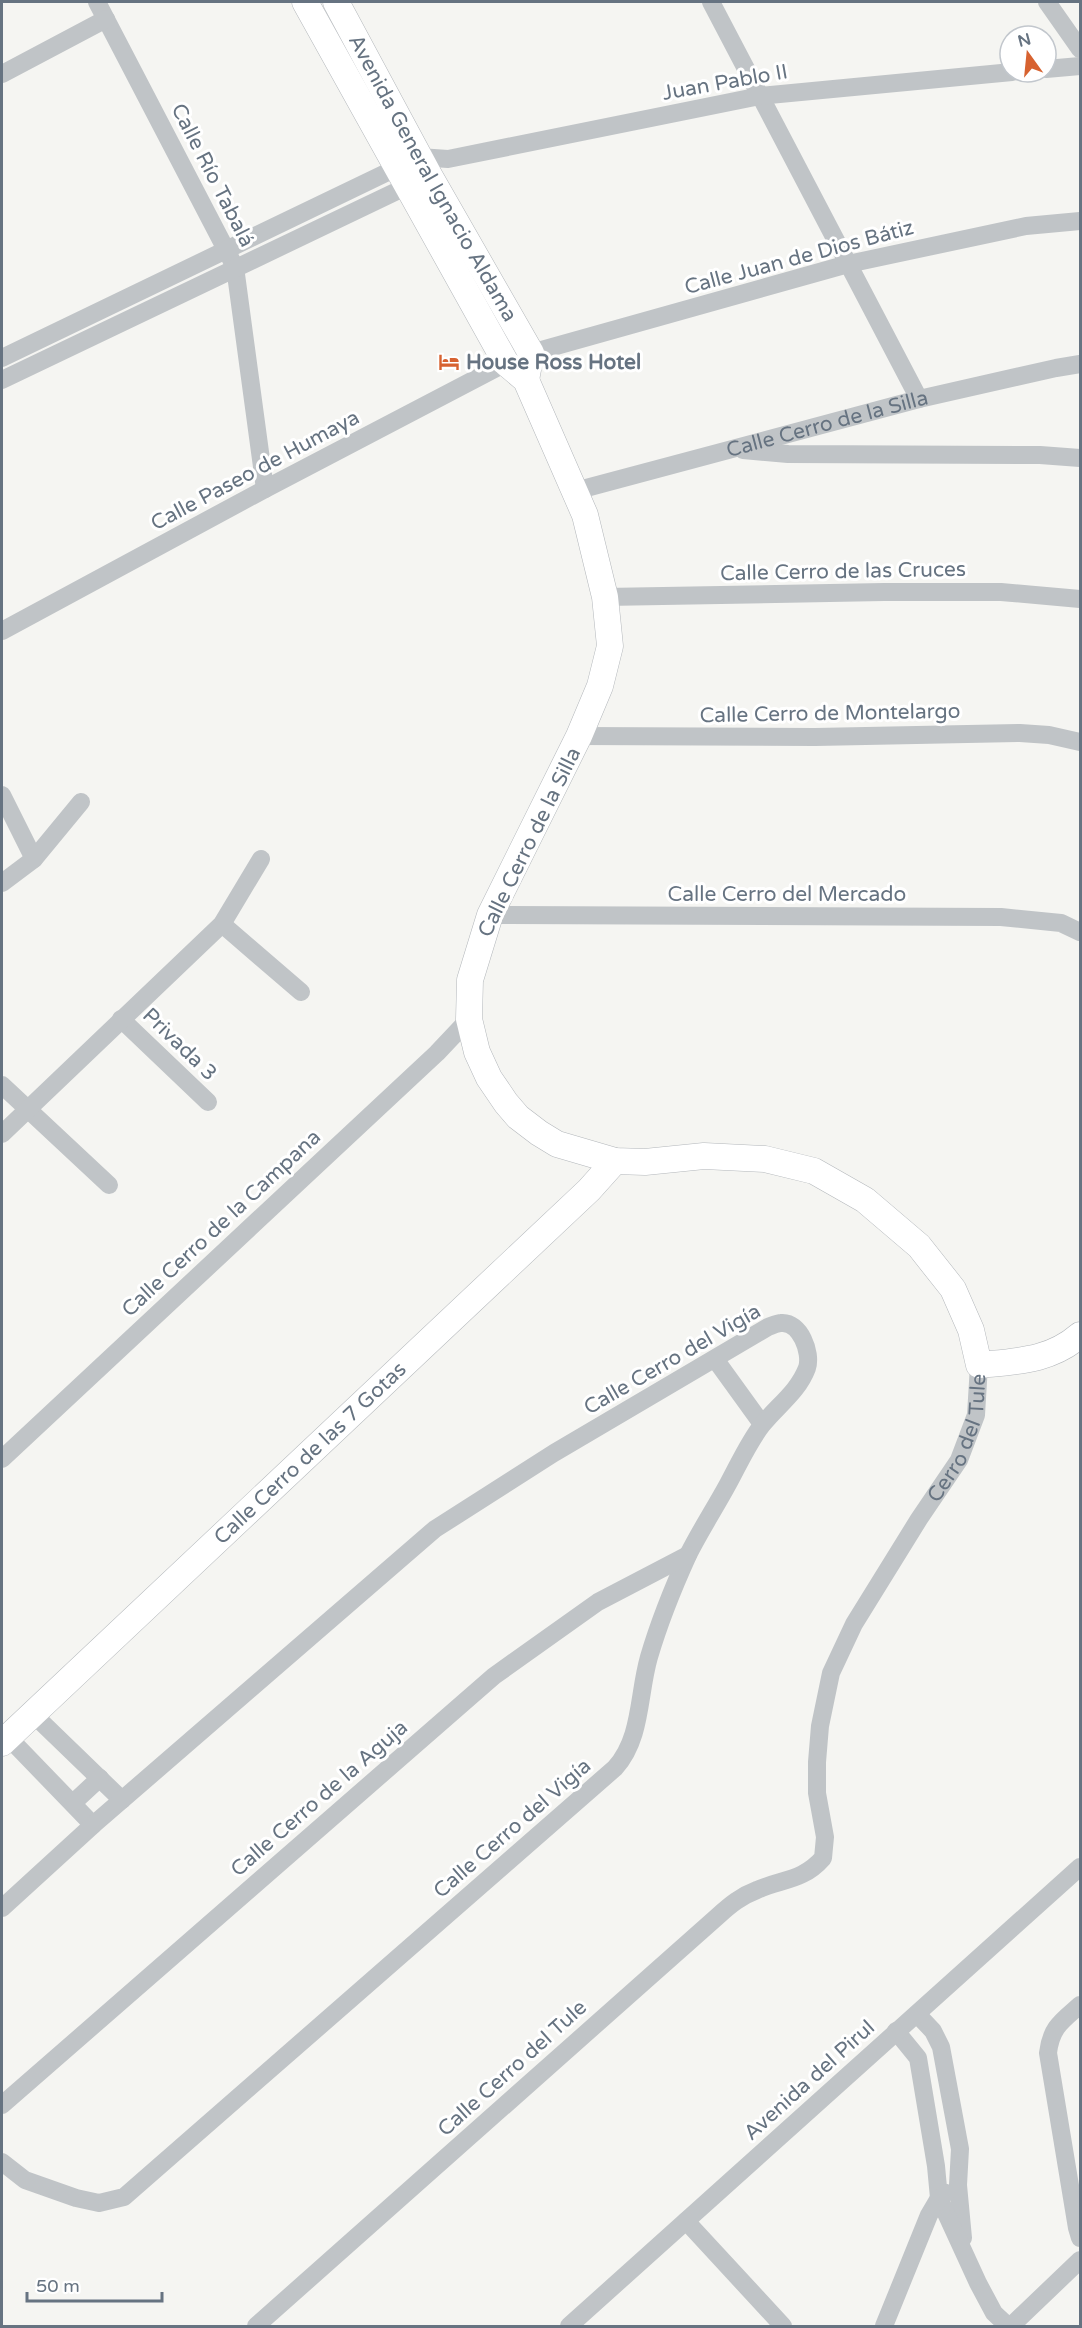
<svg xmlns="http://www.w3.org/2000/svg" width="1082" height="2328" viewBox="0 0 1082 2328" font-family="'Varela Round',sans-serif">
<rect width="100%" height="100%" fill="#f5f5f2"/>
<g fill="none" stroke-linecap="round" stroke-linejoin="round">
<!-- secondary casing -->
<g stroke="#b3b7bb" stroke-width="27">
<g id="secondary">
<path d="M305 2 506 363 526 380 585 515 605 597 610 646 600 686 579 736 490 915 470 980 469 1019 477 1052 489 1078 506 1103 518 1117 539 1133 557 1144 615 1161 645 1162 704 1156 765 1159 814 1171 865 1200 919 1246 953 1289 971 1330 979 1365C1018 1361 1050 1361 1080 1335"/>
<path id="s3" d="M336 2 429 175 531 353 526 380"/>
<path id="s4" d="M2 1743 589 1190 615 1161"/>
</g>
</g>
<!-- street -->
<g stroke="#c0c4c7" stroke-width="18">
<polyline points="97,2 235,267 265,489"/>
<polyline points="711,2 919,399"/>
<polyline points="1047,2 1080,49"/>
<polyline points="1046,69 1080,66"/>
<polyline points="2,74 106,19"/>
<polyline points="2,358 419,157 448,159 760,96 1012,72"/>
<polyline points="2,380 418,181"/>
<polyline points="743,450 788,454 1040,455 1080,458"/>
<path id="s1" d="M575 491 919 399 1056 368 1080 364"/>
<polyline points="605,597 884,592 1001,592 1080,599"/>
<polyline points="2,631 265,489 506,363 531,353 848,264 1026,226 1080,221"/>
<polyline points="579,736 815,737 1020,733 1049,735 1080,742"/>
<polyline points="2,795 34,859"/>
<polyline points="2,883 34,859 81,802"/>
<polyline points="490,915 1001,917 1061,923 1080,932"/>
<polyline points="222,924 301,992"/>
<polyline points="121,1019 208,1102"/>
<polyline points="2,1085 109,1185"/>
<polyline points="2,1134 222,924 261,859"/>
<polyline points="715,1359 762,1424"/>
<polyline points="2,1459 437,1053 469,1019"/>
<polyline points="33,1714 122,1800"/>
<polyline points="8,1737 93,1825"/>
<polyline points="73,1803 100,1778"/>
<path d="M2 1908 93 1825 435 1529 554 1453 768 1327C771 1326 777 1323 781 1323 800 1321 812 1353 807 1368 798 1392 777 1406 762 1425 748 1443 739 1464 728 1484 715 1508 700 1531 688 1555 673 1588 659 1623 649 1657 638 1695 642 1738 615 1768L124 2197 99 2203 76 2198 25 2180 2 2162"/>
<path d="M1080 2005C1062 2021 1051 2027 1048 2053L1077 2228 1080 2238"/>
<polyline points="917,2014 933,2031 941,2047 960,2149 958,2185 963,2238"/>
<polyline points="896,2031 918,2058 936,2166 939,2198 978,2283 994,2313 1008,2326"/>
<polyline points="2,2105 494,1676 598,1602 688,1555"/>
<polyline points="686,2221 783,2326"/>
<path id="s2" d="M256 2326 718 1916C730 1905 741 1896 757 1890 782 1879 803 1881 823 1858L825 1837 817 1793V1762L820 1726 831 1673 854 1624 919 1519 959 1460 976 1415 979 1365"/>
<polyline points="569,2326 1080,1867"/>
<polyline points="884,2326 929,2215 939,2198 946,2193"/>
<polyline points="1011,2326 1080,2260"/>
</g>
<!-- secondary -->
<use href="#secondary" stroke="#fff" stroke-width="26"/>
</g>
<!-- icons -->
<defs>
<g id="hotel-bare" transform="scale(1.62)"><path d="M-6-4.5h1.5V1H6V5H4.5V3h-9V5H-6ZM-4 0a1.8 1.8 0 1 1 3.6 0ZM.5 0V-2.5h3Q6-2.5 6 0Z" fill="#d76230" stroke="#fff" stroke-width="2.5" paint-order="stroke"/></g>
</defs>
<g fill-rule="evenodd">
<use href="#hotel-bare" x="449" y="362"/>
</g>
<g text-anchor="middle" stroke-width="6" stroke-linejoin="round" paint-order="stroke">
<!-- street labels -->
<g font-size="21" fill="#667381" stroke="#fff">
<text transform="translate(725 82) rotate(-10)" y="7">Juan Pablo II</text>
<text transform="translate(213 175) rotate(63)" y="7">Calle Río Tabalá</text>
<text dy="7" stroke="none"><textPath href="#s3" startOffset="201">Avenida General Ignacio Aldama</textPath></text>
<text transform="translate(799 257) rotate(-15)" y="7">Calle Juan de Dios Bátiz</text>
<text dy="7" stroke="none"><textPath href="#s1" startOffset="261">Calle Cerro de la Silla</textPath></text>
<text transform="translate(255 470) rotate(-28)" y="7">Calle Paseo de Humaya</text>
<text transform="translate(843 571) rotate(-1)" y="7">Calle Cerro de las Cruces</text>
<text transform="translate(830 713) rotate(-1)" y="7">Calle Cerro de Montelargo</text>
<text transform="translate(529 842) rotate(-64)" y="7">Calle Cerro de la Silla</text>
<text x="787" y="901">Calle Cerro del Mercado</text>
<text transform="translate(180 1044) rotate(44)" y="7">Privada 3</text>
<text transform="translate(221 1223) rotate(-43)" y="7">Calle Cerro de la Campana</text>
<text transform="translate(672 1359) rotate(-30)" y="7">Calle Cerro del Vigía</text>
<text dy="7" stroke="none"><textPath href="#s2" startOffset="1196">Cerro del Tule</textPath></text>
<text dy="7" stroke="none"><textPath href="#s4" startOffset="423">Calle Cerro de las 7 Gotas</textPath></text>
<text transform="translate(319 1798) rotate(-41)" y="7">Calle Cerro de la Aguja</text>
<text transform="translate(512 1828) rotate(-41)" y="7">Calle Cerro del Vigía</text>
<text transform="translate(512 2068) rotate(-42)" y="7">Calle Cerro del Tule</text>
<text transform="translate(809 2080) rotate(-42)" y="7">Avenida del Pirul</text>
</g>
<!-- poi labels -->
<g font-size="21" font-weight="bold" fill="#667381" stroke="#fff" text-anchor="start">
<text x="466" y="369">House Ross Hotel</text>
</g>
</g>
<!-- border -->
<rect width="1082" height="2328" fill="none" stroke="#667381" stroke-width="6"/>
<!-- north arrow -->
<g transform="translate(1028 54) rotate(345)"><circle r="28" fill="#ffffff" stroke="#c2c7cd" stroke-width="1.5"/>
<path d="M0-4.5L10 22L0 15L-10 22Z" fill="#d76230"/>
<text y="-9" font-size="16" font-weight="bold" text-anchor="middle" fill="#667381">N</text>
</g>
<!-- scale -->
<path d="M27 2292v9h135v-9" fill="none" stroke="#667381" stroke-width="3"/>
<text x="36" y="2292" font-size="18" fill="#667381" stroke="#ffffff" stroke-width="4.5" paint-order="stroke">50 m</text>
</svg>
